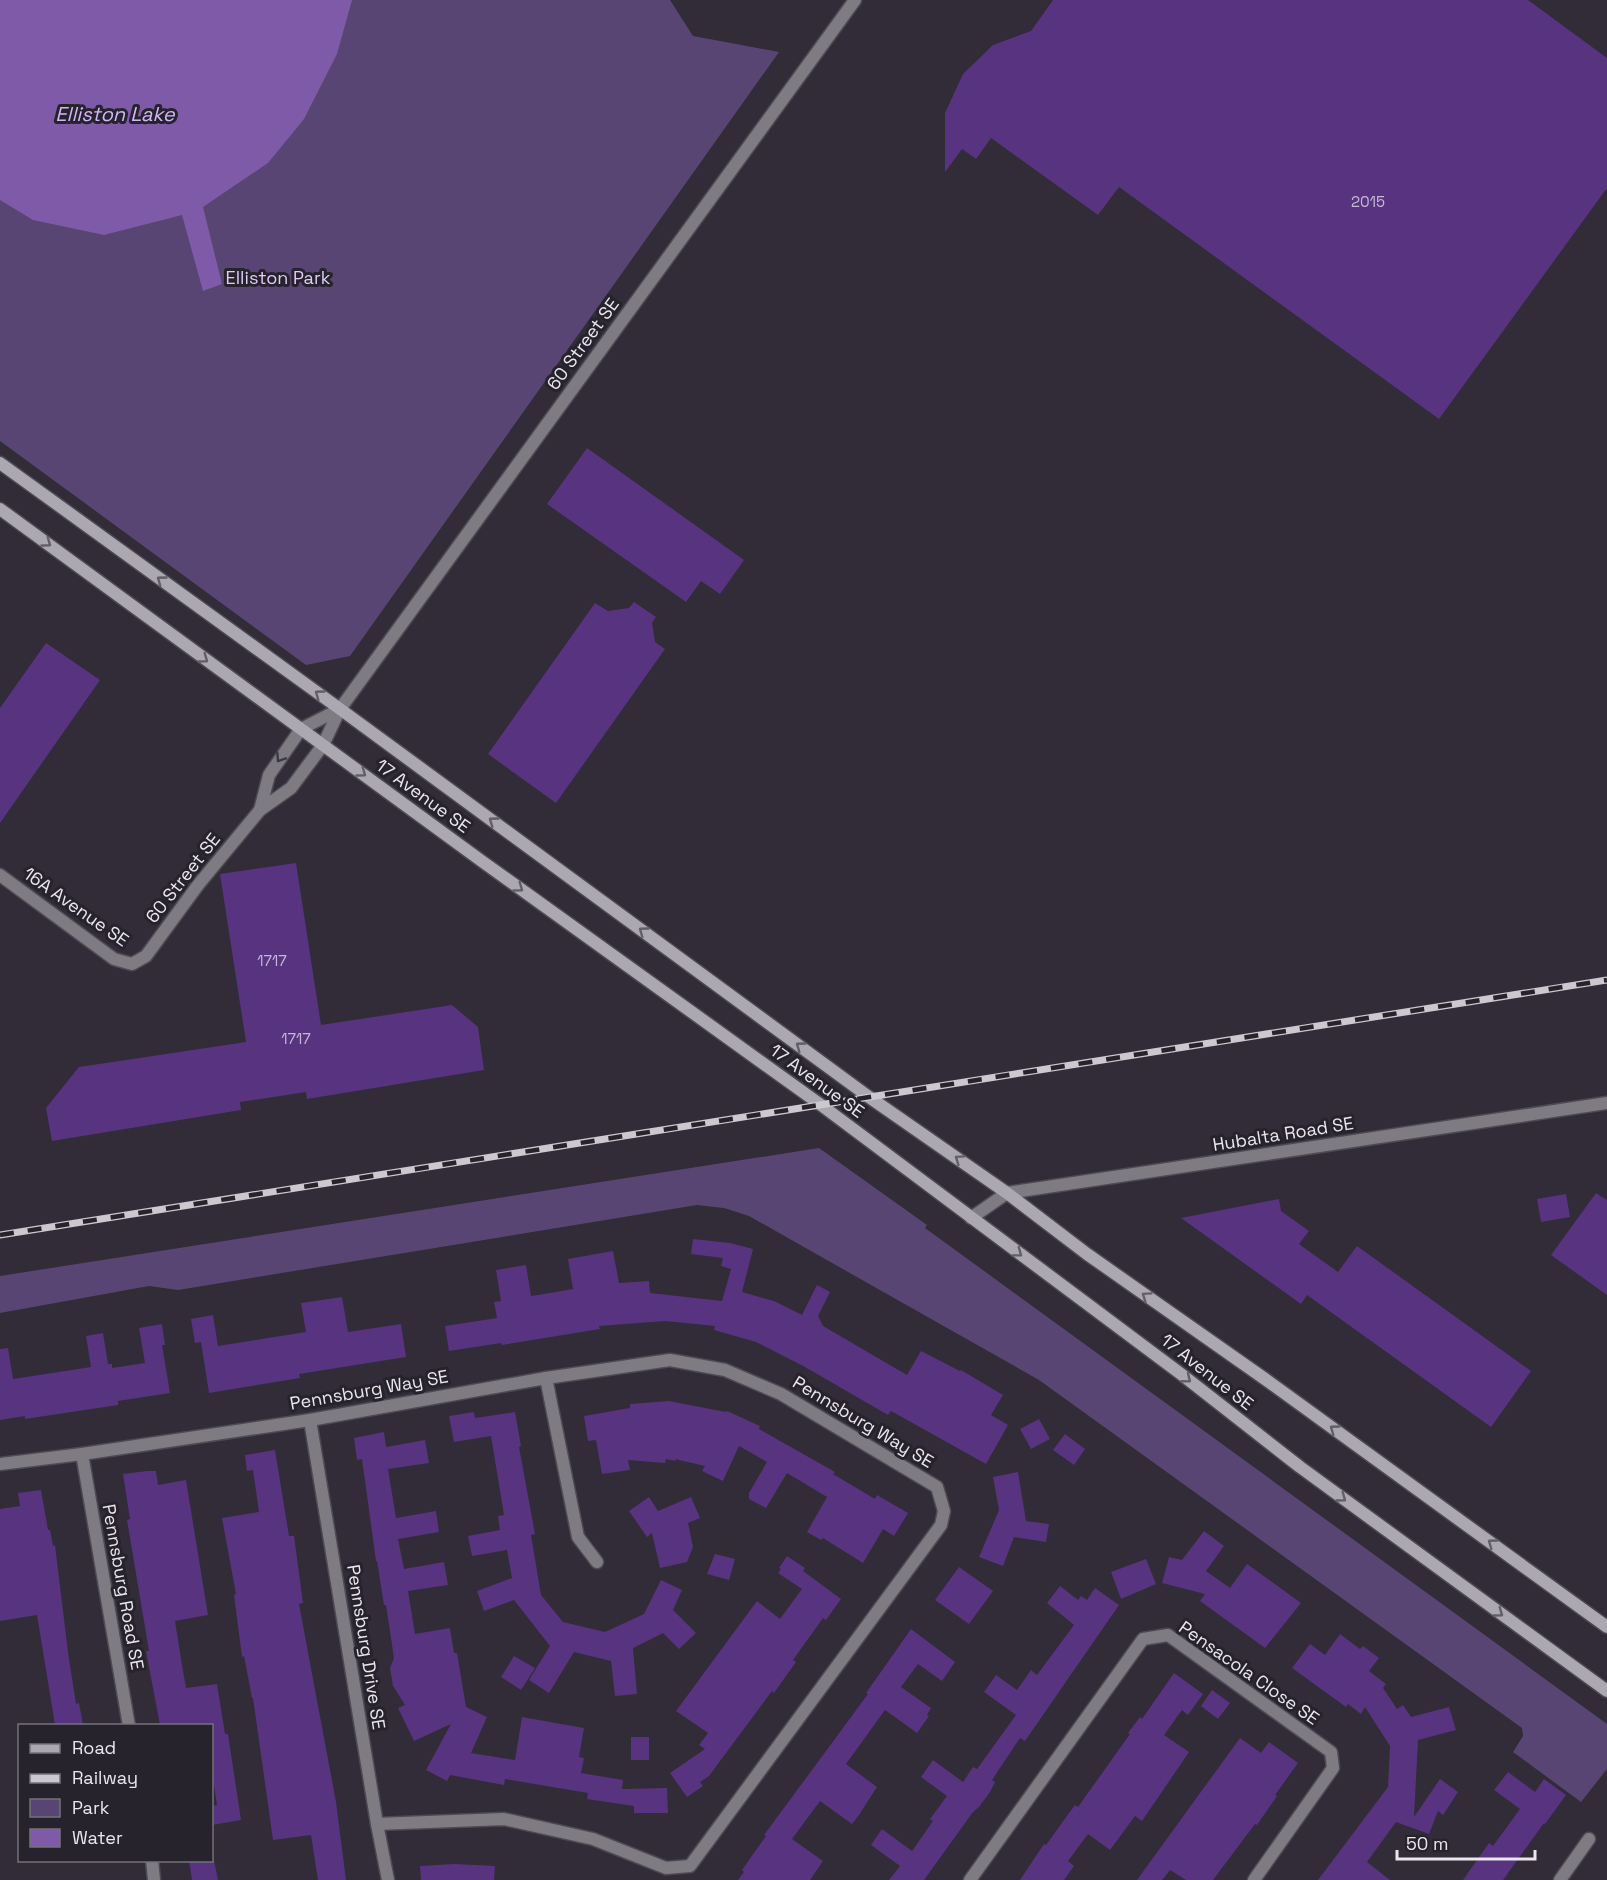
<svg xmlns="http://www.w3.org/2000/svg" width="1607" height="1880" viewBox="0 0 1607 1880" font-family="'Space Grotesk',sans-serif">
<rect width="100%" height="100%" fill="#312c37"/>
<!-- green -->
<g fill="#594573">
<polygon points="0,0 670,0 693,36 779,52 350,656 306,665 0,441"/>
<polygon points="819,1148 927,1225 925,1228 1607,1724 1607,1769 1581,1802 1513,1752 1523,1736 1522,1728 1039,1380 749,1216 724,1208 697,1205 178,1290 149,1286 0,1313 0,1276"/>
</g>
<!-- water -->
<polygon fill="#7e5aa9" points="0,0 352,0 337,54 304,119 268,163 203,207 222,284 203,291 182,215 104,235 33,220 0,200"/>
<!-- building -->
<g fill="#583380">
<polygon points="1053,0 1528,0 1607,58 1607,188 1439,419 1119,187 1098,215 991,138 976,159 962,149 945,172 945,113 963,74 993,45 1031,31"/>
<polygon points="587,448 744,560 720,594 701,581 686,602 547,504"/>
<polygon points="634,602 656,617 652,623 655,642 665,649 556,803 488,754 595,603 608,611 629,608"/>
<polygon points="46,643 100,680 0,823 0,708"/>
<polygon points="296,863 321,1025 452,1005 478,1027 484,1070 307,1099 306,1092 240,1102 241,1110 52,1141 46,1108 79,1067 246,1042 220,874"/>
<polygon points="1596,1193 1607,1200 1607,1295 1551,1255"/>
<polygon points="1566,1194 1570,1217 1541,1222 1537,1199"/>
<polygon points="1279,1199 1281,1211 1309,1231 1299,1244 1338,1272 1357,1246 1531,1371 1491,1427 1307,1295 1301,1304 1181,1218"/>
<polygon points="693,1239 730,1243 753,1249 742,1292 774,1301 802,1315 817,1285 830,1292 818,1316 823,1326 907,1375 921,1351 960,1371 961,1370 1003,1395 991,1415 1008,1425 986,1464 891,1411 888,1415 805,1367 756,1342 714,1330 715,1326 665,1321 599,1326 600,1329 502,1345 501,1343 449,1351 445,1326 497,1318 494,1302 501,1301 496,1270 526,1265 531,1296 538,1295 573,1289 568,1259 613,1251 619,1283 649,1281 650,1293 722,1301 731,1269 721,1266 723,1258 691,1254"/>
<polygon points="342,1297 348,1332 401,1324 406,1357 299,1374 300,1378 209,1393 201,1342 195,1343 191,1319 213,1315 218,1346 306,1332 301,1303"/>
<polygon points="162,1324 165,1345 162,1345 170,1393 118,1401 118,1405 25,1419 25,1416 0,1420 0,1349 8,1348 13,1379 91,1367 86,1336 103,1333 108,1364 112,1364 112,1368 145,1363 139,1328"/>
<polygon points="669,1401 726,1412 727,1411 760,1426 759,1429 835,1472 833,1474 875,1499 877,1495 908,1513 894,1536 883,1529 863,1563 823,1538 821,1540 807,1532 827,1497 787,1473 766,1508 749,1499 749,1493 767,1462 739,1446 723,1481 702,1471 705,1466 675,1459 676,1461 666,1459 665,1463 628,1460 630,1470 602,1474 596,1440 588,1441 584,1416 630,1408 630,1404"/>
<polygon points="474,1412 475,1418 515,1412 521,1446 519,1447 535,1534 531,1535 541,1595 563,1622 605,1632 644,1614 661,1580 682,1590 673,1610 696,1633 679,1649 663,1633 633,1648 637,1694 615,1696 611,1661 574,1652 549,1693 529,1680 550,1646 514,1600 484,1611 477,1591 512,1578 507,1550 472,1556 468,1536 500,1530 498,1516 504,1515 491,1436 454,1442 449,1416"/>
<polygon points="1039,1419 1050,1439 1031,1449 1020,1429"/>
<polygon points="384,1432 386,1447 425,1440 429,1463 388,1469 396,1518 436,1511 439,1532 398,1539 404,1569 444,1562 448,1585 408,1591 415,1634 450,1628 454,1653 457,1653 466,1707 487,1717 471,1753 515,1760 522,1717 584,1728 579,1757 584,1758 581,1773 623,1780 622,1789 667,1788 668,1813 634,1813 634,1806 587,1799 588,1793 505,1779 504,1785 450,1775 447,1781 426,1770 451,1724 414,1741 398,1708 405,1705 393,1686 390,1668 394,1658 386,1605 384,1605 377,1561 376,1561 362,1459 357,1460 354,1438"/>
<polygon points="1065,1434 1085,1449 1074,1465 1053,1450"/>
<polygon points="275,1450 289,1536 294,1536 303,1603 299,1604 336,1802 346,1880 318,1880 311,1835 273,1840 253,1698 252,1698 244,1656 242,1657 234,1595 236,1594 222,1518 259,1512 253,1470 247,1471 245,1455"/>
<polygon points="147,1471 156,1471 158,1485 186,1480 208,1615 175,1621 182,1665 186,1688 217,1684 225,1734 228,1734 241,1820 212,1825 212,1806 217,1805 212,1773 212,1725 160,1725 146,1651 149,1651 127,1520 130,1519 123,1474"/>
<polygon points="1018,1472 1026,1521 1049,1524 1046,1542 1014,1537 1003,1566 979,1557 999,1510 993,1477"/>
<polygon points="41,1490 48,1530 50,1530 53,1546 55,1545 68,1652 76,1704 79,1703 83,1725 55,1725 37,1615 0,1621 0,1509 20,1506 18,1493"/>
<polygon points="649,1497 658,1511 691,1497 700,1518 688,1523 693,1547 687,1562 660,1568 652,1533 647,1537 629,1511"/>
<polygon points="1204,1531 1224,1546 1206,1571 1230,1588 1247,1564 1301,1603 1265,1648 1200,1601 1205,1594 1162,1583 1169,1557 1182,1560"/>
<polygon points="715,1554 735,1559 729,1580 707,1574"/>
<polygon points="787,1556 805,1568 803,1571 841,1599 826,1620 823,1618 793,1660 796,1662 774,1693 772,1691 709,1776 700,1782 703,1786 687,1797 670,1773 705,1749 699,1745 708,1733 676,1711 757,1601 780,1619 802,1589 778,1573 781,1569 779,1568"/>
<polygon points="1146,1559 1156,1584 1121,1599 1111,1572"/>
<polygon points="959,1567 993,1591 969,1624 935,1600"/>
<polygon points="1060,1586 1078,1600 1081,1596 1087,1600 1095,1588 1119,1605 1025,1741 1020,1738 992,1780 995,1782 990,1792 979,1807 973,1812 924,1880 889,1880 900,1866 871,1845 882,1829 912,1851 933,1821 930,1819 947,1796 921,1777 933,1760 963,1782 973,1767 977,1769 1016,1715 984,1692 996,1675 1017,1690 1031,1670 1037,1675 1074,1625 1047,1603"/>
<polygon points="911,1629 955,1662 942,1681 918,1664 901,1687 931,1708 927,1715 929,1716 917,1733 885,1710 846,1764 877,1787 859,1815 852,1824 820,1801 792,1839 823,1861 810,1880 738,1880 744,1872 742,1870 766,1836 764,1835 868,1694 866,1693"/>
<polygon points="1340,1634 1360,1649 1363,1646 1379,1658 1369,1671 1386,1684 1383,1688 1397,1709 1403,1705 1411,1717 1449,1707 1456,1730 1418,1740 1414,1817 1440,1779 1458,1792 1443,1815 1438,1811 1429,1834 1396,1822 1367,1862 1390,1880 1318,1880 1388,1787 1390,1746 1365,1707 1361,1714 1348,1704 1346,1707 1292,1668 1310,1644 1325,1655"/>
<polygon points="514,1656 535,1668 521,1690 501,1677"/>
<polygon points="1174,1673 1203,1694 1188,1715 1182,1710 1164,1735 1189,1752 1142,1821 1135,1816 1110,1850 1088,1834 1068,1861 1074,1866 1064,1880 1020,1880 1044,1844 1046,1845 1075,1805 1078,1807 1130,1734 1128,1733 1140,1717 1142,1719"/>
<polygon points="1212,1690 1230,1703 1218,1719 1201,1706"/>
<rect x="631" y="1737" width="18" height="23"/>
<polygon points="1240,1738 1261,1753 1269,1742 1298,1763 1275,1795 1277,1796 1257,1825 1255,1824 1213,1880 1186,1880 1170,1870 1162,1880 1137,1880"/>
<polygon points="1508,1772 1535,1792 1544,1779 1566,1795 1545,1824 1544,1823 1503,1880 1463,1880 1489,1843 1493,1846 1520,1809 1494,1790"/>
<polygon points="189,1860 214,1860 218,1880 192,1880"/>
<polygon points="455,1864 495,1866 494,1880 421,1880 420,1866"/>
</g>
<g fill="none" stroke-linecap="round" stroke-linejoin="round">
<!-- minor casing -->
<g stroke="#4e4a54" stroke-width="15">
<g id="minor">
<polyline points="260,810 269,775 301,729 340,709"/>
<polyline points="0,875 114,959 132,964 146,956 198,885 260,810 291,788 323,745 340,709 855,0"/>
<polyline points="971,1218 1007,1193 1607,1103"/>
<polyline points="546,1378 578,1537 597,1562"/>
<polyline points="310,1420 377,1824 388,1880"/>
<polyline points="82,1454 129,1726"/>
<polyline points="0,1464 82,1454 310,1420 546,1378 670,1360 725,1370 781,1394 937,1487 944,1511 941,1525 690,1866 666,1868 593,1839 504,1819 377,1824"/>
<polyline points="152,1860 154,1880"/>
<polyline points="970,1880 1143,1639 1168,1635 1331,1752 1333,1768 1254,1880"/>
<polyline points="1560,1880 1589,1839"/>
</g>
</g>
<!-- secondary casing -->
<g stroke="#4e4a54" stroke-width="15">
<g id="secondary">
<polyline points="0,463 340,709 869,1097 1007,1193 1087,1254 1265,1379 1607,1627"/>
<polyline points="0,509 483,862 821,1105 1181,1374 1300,1467 1607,1691"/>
</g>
</g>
<!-- minor -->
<use href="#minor" stroke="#7e7c82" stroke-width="12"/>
<!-- secondary -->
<use href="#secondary" stroke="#aca8b1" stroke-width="12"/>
<!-- rail casing -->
<g stroke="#cbc8cf" stroke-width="7">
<polyline id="rail" points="0,1235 1607,980"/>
</g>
<!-- rail -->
<use href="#rail" stroke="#27232d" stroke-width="4.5" stroke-dasharray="14" stroke-linecap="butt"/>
</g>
<!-- one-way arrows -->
<defs><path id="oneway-chevron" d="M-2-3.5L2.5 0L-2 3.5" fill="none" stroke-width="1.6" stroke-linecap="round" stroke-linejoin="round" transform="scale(1.5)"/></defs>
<g stroke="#635f68">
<use href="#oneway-chevron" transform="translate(47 543) rotate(36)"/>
<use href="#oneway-chevron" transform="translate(161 580) rotate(-144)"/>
<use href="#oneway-chevron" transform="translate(204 659) rotate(36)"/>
<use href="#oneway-chevron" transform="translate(319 694) rotate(-144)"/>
<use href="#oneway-chevron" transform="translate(362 773) rotate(36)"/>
<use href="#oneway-chevron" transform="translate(493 821) rotate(-144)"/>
<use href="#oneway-chevron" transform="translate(519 888) rotate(36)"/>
<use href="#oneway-chevron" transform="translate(643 931) rotate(-144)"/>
<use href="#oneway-chevron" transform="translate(800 1046) rotate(-144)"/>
<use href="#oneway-chevron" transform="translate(959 1159) rotate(-145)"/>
<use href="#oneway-chevron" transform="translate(1018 1253) rotate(37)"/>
<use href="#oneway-chevron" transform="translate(1146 1296) rotate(-145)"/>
<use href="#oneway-chevron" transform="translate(1187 1379) rotate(39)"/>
<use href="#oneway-chevron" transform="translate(1334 1429) rotate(-144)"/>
<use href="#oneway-chevron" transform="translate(1342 1498) rotate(36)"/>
<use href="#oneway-chevron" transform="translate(1492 1543) rotate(-144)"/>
<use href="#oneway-chevron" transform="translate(1499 1613) rotate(36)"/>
</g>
<use stroke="#3d3942" href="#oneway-chevron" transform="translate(280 758) rotate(124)"/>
<g text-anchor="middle" stroke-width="6" stroke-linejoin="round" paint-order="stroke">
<!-- number labels -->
<g font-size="15" fill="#c5b9d2">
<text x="1368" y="207">2015</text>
<text x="272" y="966">1717</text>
<text x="296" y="1044">1717</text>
</g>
<!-- park labels -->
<g font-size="18" fill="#dfcdf9" stroke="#27232d">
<text x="278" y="284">Elliston Park</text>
</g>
<!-- street labels -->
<g font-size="18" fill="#e9e6ed" stroke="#27232d">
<text transform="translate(583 344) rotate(-54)" y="6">60 Street SE</text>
<text transform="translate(423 796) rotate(36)" y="6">17 Avenue SE</text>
<text transform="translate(183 878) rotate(-52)" y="6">60 Street SE</text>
<text transform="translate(76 907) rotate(35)" y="6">16A Avenue SE</text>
<text transform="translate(817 1081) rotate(36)" y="6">17 Avenue SE</text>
<text transform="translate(1283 1134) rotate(-9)" y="6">Hubalta Road SE</text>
<text transform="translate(1207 1372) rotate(38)" y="6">17 Avenue SE</text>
<text transform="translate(369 1390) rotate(-10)" y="6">Pennsburg Way SE</text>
<text transform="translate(863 1422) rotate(31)" y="6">Pennsburg Way SE</text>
<text transform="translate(123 1587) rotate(80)" y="6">Pennsburg Road SE</text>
<text transform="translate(366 1647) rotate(81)" y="6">Pennsburg Drive SE</text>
<text transform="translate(1249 1673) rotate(35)" y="6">Pensacola Close SE</text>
</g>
<!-- water labels -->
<g font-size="20" font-style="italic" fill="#d2b7f8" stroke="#27232d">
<text x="115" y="121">Elliston Lake</text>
</g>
</g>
<!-- legend -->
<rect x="18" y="1724" width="195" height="138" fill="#27232d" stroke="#75717a" stroke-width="1.5"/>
<rect x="30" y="1744" width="30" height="9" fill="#aca8b1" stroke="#75717a" stroke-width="1.5"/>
<text x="72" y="1754" font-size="18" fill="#e9e6ed">Road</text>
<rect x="30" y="1774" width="30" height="9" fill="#cbc8cf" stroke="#75717a" stroke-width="1.5"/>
<text x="72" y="1784" font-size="18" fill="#e9e6ed">Railway</text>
<rect x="30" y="1799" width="30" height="18" fill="#594573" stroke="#75717a" stroke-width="1.5"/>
<text x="72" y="1814" font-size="18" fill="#e9e6ed">Park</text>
<rect x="30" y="1829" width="30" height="18" fill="#7e5aa9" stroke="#75717a" stroke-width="1.5"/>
<text x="72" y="1844" font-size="18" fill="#e9e6ed">Water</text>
<!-- scale -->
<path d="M1397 1850v9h138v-9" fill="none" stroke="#e9e6ed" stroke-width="3"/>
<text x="1406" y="1850" font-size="18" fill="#e9e6ed" stroke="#27232d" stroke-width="4.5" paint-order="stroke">50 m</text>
</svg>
